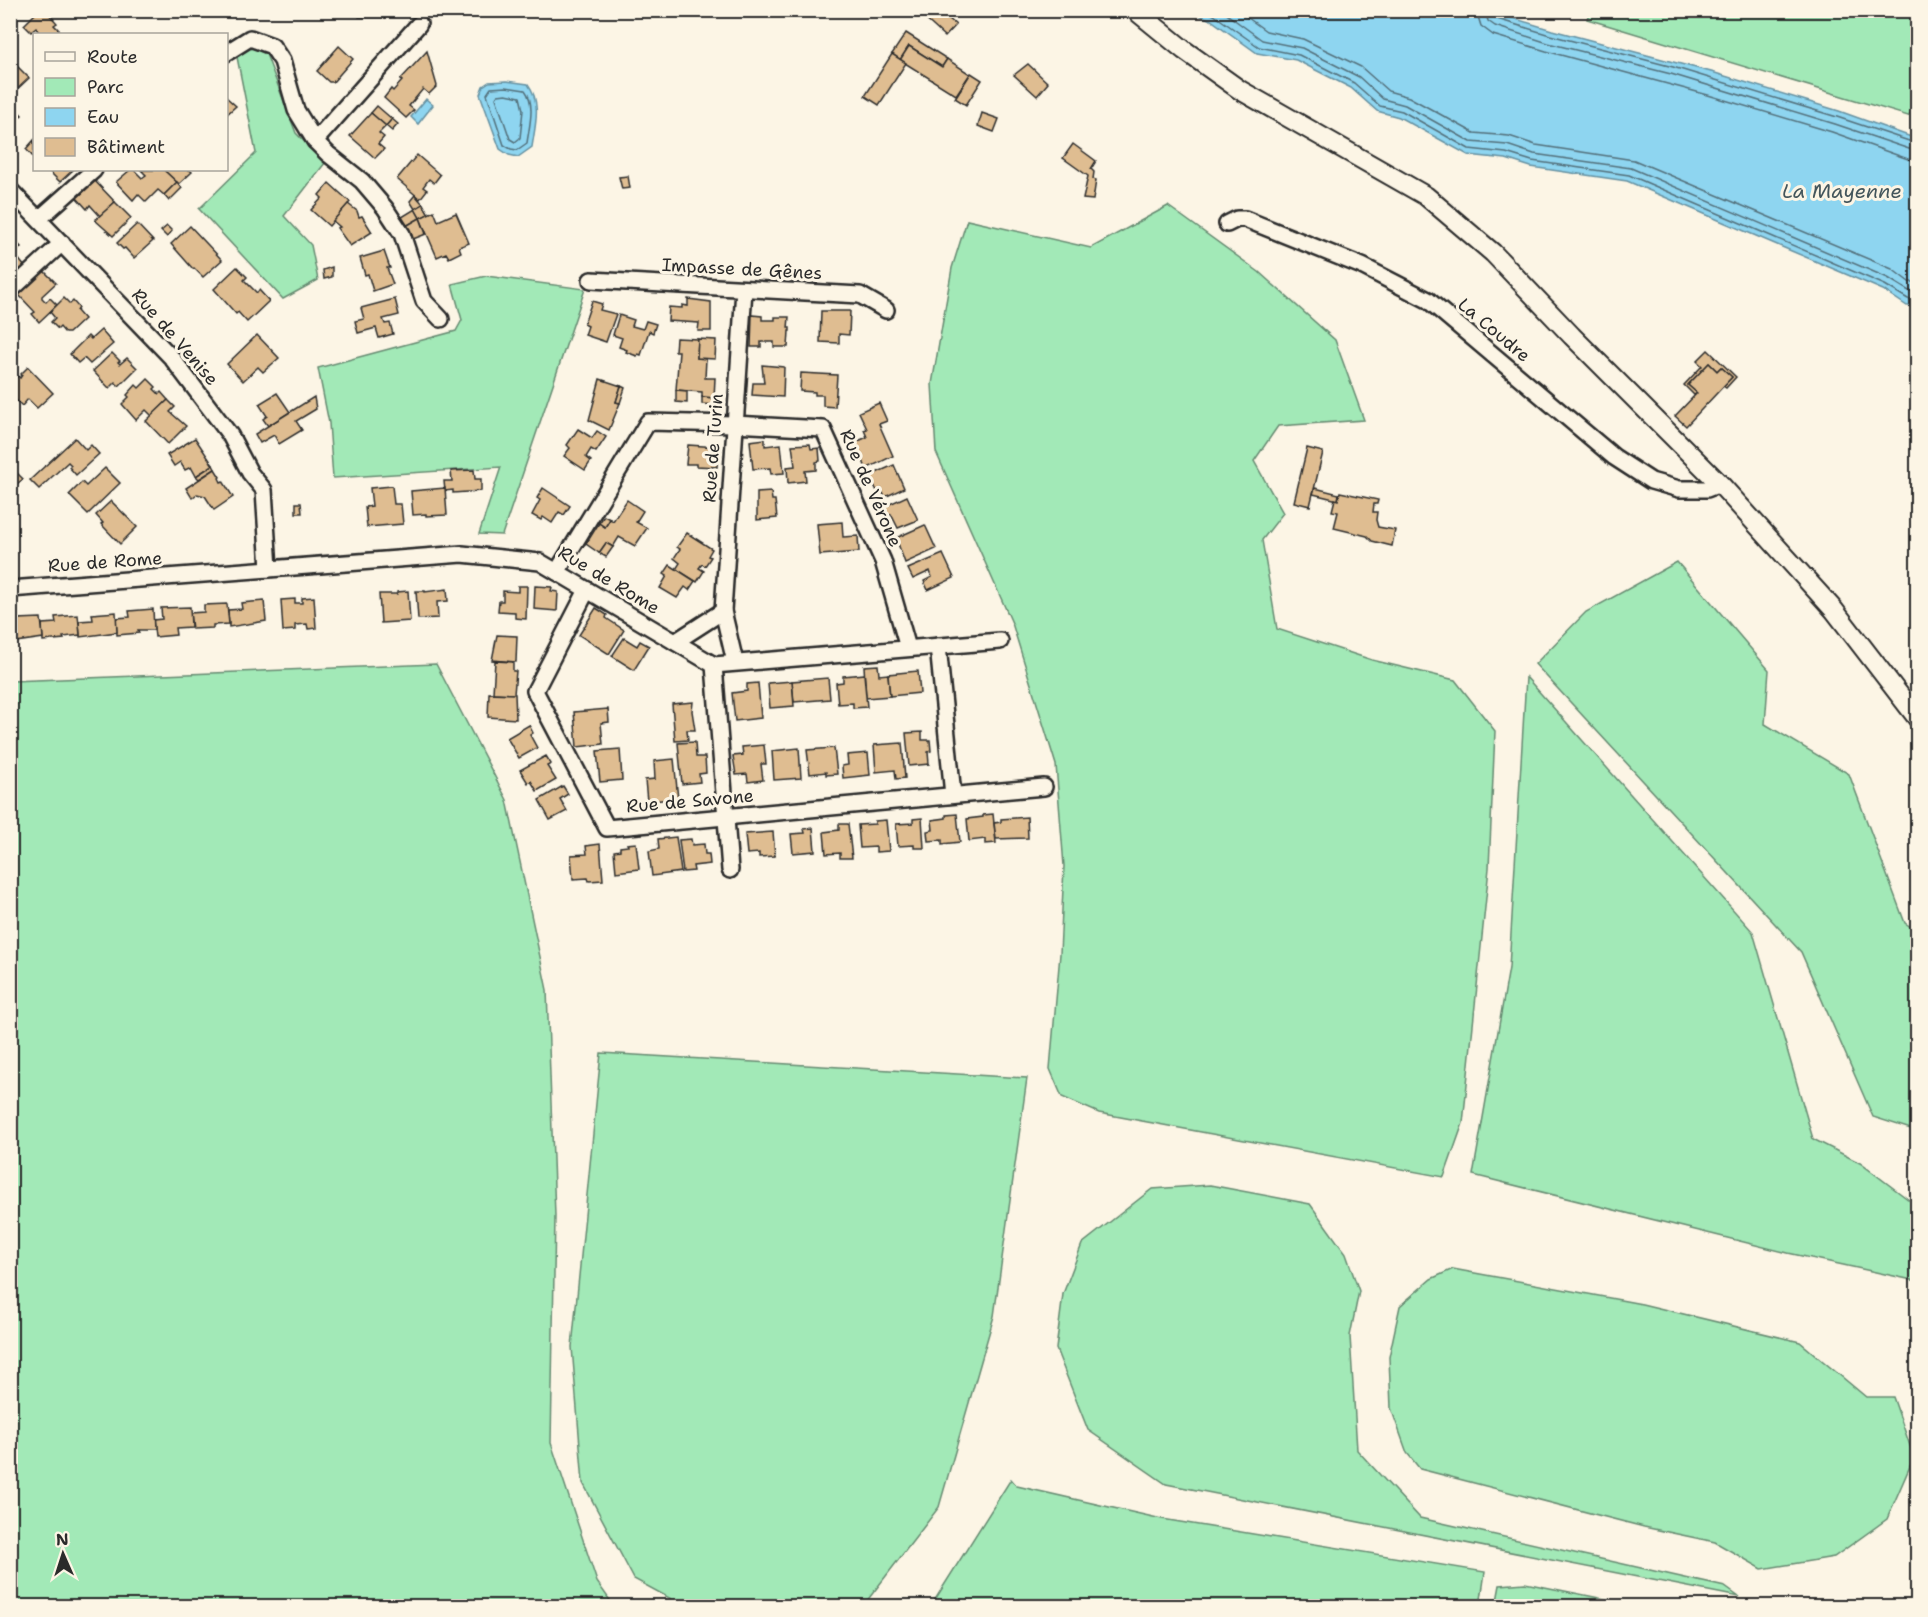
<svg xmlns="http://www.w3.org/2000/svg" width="1928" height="1617" viewBox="0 0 1928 1617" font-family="'Shantell Sans',sans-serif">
<rect width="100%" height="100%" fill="#fcf5e5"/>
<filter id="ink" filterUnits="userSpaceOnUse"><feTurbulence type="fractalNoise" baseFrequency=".0167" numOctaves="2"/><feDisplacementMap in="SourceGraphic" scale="12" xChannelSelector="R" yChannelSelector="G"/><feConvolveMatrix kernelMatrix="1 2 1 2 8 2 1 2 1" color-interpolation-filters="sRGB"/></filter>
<g filter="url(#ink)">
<!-- green -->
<g fill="#a2e9b7" stroke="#668a71" stroke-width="1.5">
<polygon points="1590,11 1917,11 1917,105 1908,116 1587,19"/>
<polygon points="252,47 266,54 296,133 325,163 284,216 311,245 318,280 283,299 199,209 256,153 237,57"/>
<polygon points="1168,206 1259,272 1335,340 1364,420 1278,426 1254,461 1283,513 1262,540 1277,629 1372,660 1455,680 1495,731 1489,868 1463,1123 1444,1177 1099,1113 1062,1097 1050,1069 1060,954 1064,866 1056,765 1012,623 936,452 932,384 952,268 967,220 1091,248"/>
<polygon points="486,276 585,289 502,535 479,534 501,467 333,478 329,423 318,368 456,331 462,320 452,284"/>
<polygon points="1677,562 1769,670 1765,724 1849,774 1905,923 1917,931 1917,1131 1873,1117 1801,952 1535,664 1586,612"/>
<polygon points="436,664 507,800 547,990 555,1216 551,1443 597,1582 614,1606 11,1606 11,681"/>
<polygon points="1526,677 1753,932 1813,1139 1860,1163 1917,1206 1917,1281 1788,1253 1473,1175 1509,968"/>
<polygon points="601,1053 1027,1078 994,1316 939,1507 863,1606 684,1606 634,1579 583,1483 572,1347"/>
<polygon points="1210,1185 1310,1204 1346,1254 1359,1291 1350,1336 1357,1450 1420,1518 1725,1587 1739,1597 1166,1484 1088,1430 1056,1349 1063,1294 1082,1244 1152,1189"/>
<polygon points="1453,1269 1642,1304 1800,1342 1866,1397 1893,1397 1914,1457 1887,1519 1834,1557 1762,1569 1715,1542 1644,1527 1420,1469 1407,1453 1391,1408 1389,1357 1400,1306 1431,1279"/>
<polygon points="1011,1479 1017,1486 1162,1519 1485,1572 1480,1606 931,1606"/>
<polygon points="1525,1583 1639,1606 1496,1606 1500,1585"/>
</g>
<!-- water -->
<g fill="#8ed5f0" stroke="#6691a1" stroke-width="1.5">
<polygon points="1190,11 1490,11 1552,30 1715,73 1839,111 1917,139 1917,305 1907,306 1883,290 1627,181 1531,167 1506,159 1468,155 1399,117 1377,111 1351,88 1296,60 1257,53 1211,20"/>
<path d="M506 81 528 84C542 103 535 126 532 147L518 157 509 155 500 149 480 94 483 86 489 82Z"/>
<polygon points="426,99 433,105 418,124 411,117"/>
</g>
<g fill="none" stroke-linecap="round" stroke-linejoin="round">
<!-- shore -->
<g stroke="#536f7a" stroke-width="1.5">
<polyline points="1205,10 1214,15 1259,47 1299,55 1354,83 1380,106 1402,111 1469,149 1506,153 1532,161 1629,175 1885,285 1908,299 1918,299"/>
<polyline points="1221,10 1262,40 1302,48 1359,77 1383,99 1405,105 1471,142 1507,145 1534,154 1631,168 1888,278 1909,291 1918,291"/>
<polyline points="1237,10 1266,31 1303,39 1361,67 1388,91 1409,97 1474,133 1509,136 1536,145 1634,160 1892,269 1909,282 1918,282"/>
<polyline points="1476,10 1481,26 1493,35 1546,51 1708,95 1832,132 1908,159 1918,161"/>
<polyline points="1485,10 1488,21 1495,26 1548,43 1671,74 1835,124 1918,152"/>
<polyline points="1493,10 1493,15 1497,19 1550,35 1673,67 1837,117 1918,144"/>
<path d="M506 87 525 90C536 104 529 127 527 143L517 150 511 149 504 145 487 94 491 88Z"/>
<polygon points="506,94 520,97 523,110 520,138 515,142 510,139 496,98 498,95"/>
</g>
</g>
<!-- building -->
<g fill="#dfbd91" stroke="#2b2b2b" stroke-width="1.5">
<polygon points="39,10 45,10 57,23 54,25 60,31 56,34 40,34 36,28 31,32 24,25"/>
<rect x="359" y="10" width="26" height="7"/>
<polygon points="927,10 939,10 956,25 945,37 922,16"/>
<polygon points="906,33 947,59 942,67 909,46 900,60 892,54"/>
<polygon points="339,46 353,59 333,82 329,82 317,71"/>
<polygon points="909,46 942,67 947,59 970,74 956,95 900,60"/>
<polygon points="427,51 437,86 429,94 423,89 409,106 414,110 406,118 384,98 391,89 393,91 402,81 400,80"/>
<polygon points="892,54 906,63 879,105 865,96"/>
<polygon points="10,59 29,78 10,96"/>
<polygon points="1028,64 1048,83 1037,96 1014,75"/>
<polygon points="971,73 982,80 966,105 955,98"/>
<polygon points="226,97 236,106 226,115"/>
<polygon points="10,103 22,115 10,126"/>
<polygon points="377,106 392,119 386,126 371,113"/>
<polygon points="371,113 386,126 379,133 384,137 378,144 384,149 375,158 350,136"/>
<polygon points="982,113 999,119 994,132 978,126"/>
<polygon points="392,119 398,124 392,131 386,126"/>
<polygon points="34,140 34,158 26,149"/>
<polygon points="1073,144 1096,161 1091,169 1094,172 1093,179 1096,180 1093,200 1083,199 1088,176 1063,158"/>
<polygon points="417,155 440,175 434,183 429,179 423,187 427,190 420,199 397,179"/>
<polygon points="48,170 73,170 60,182"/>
<polygon points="130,170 134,170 142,178 146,175 141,170 164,170 177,182 164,195 158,190 146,202 138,194 133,200 116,182"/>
<polygon points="164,170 190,170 192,172 179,184"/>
<polygon points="628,176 630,188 622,189 619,177"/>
<polygon points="95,181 115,202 100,216 90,205 87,209 77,198"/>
<polygon points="177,182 182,188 169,201 164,195"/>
<polygon points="329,183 350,202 329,226 311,210 322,198 319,195"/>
<polygon points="415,195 423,204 415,209 410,201"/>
<polygon points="115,202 131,218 113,236 95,220"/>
<polygon points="348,204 357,211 359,217 362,216 372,232 350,246 337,228 340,227 333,221"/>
<polygon points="423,204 429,214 420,218 415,209"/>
<polygon points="415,209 420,218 406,226 402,217"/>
<polygon points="434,211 438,221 456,213 469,243 459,247 461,252 449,258 446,253 437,257 420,218"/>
<polygon points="420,218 426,234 413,239 406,226"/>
<polygon points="137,224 153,241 134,258 125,248 123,249 117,243"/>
<polygon points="167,226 172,231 167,237 161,231"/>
<polygon points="190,226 222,260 203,277 194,268 193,269 171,244"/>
<polygon points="10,236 21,247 11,257 14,259 17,257 25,267 14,277 10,274"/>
<polygon points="384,251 390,268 387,268 393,284 373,291 368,274 365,275 360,258"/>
<polygon points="237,267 247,277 244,280 257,293 259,290 269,301 247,322 238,312 236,314 214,289"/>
<polygon points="332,267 332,277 324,279 323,270"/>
<polygon points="42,269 56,283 42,296 42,298 46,302 50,298 57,305 39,322 32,314 35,312 17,293"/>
<polygon points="64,298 70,304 73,301 79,308 77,311 84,319 69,333 65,333 60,327 58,329 51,322 55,318 50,312"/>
<polygon points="395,299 399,315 383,319 385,324 390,323 393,334 379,338 376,328 358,333 355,321 364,319 361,308"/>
<polygon points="688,299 711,302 711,331 698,331 699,323 668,321 669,307 682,308 682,305 688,306"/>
<polygon points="592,301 602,304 600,310 616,314 606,342 585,335 588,326 584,324"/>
<polygon points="821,311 850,311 849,335 839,334 839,343 820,342"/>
<polygon points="619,315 634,320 632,326 643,329 646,321 656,324 653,333 649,331 641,355 638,354 637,356 626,352 627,350 619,347 622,338 613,335"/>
<polygon points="752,315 762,316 762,320 775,320 775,317 789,317 788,328 790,328 790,331 789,331 788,347 774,347 774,342 761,342 761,347 751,347"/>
<polygon points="101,330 113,344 90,364 84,358 78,363 70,354 88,336 91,339"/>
<polygon points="257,335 279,358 263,372 258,367 243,381 227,364"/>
<polygon points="676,338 698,339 697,358 706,359 705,378 715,378 714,398 702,397 702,392 676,390 679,351 675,351"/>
<polygon points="698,339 716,340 715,359 697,358"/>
<polygon points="1708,350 1736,377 1726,388 1723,386 1732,377 1721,367 1717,371 1709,363 1688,385 1697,393 1694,395 1684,385 1702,366 1697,361"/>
<polygon points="112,353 120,361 118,362 120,364 127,358 137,368 119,386 115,382 109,388 93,371"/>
<polygon points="1709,363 1717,371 1721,367 1732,377 1686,426 1675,416 1697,393 1688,385"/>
<polygon points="762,365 784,367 783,397 752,395 753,383 764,383"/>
<polygon points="28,367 53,393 37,408 28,399 22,406 10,394 10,383 18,376 20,378 22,375 21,374"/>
<polygon points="801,373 837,375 835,407 823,406 823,395 815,395 815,392 800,391"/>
<polygon points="148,379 156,387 154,389 159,394 161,392 168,400 152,416 146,410 136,420 122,404 129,397 127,395 136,385 139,388"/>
<polygon points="600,379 621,386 616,402 620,403 609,430 589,420"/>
<polygon points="621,386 625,388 620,403 616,402"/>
<polygon points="676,390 687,391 687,403 676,402"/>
<polygon points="277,393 290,412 268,426 263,419 267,416 259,404"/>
<polygon points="314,397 316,409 296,421 302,430 279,444 274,435 260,443 255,434"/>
<polygon points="702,397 714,398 714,405 702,404"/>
<polygon points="168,400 175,407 170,412 186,426 168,444 146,421"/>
<polygon points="879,403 887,421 879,424 893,456 866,469 861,454 859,455 854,443 867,437 864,430 867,429 859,412"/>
<polygon points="578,429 592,438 597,431 606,437 596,452 591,449 586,457 591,461 585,470 564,456 570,448 567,445"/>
<polygon points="75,438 86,450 91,445 99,454 76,475 69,467 71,465 68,462 39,489 30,480"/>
<polygon points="195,438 213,465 196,476 191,467 185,470 180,462 174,466 167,455"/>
<polygon points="765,439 765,446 781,444 784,473 771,474 770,468 753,469 750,441"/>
<polygon points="810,444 811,449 819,448 820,461 816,462 816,470 805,471 806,481 788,483 787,467 795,466 792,445"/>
<polygon points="688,445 718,447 717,467 696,466 696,464 686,464"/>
<polygon points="1307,448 1323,452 1310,506 1294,502"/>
<polygon points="213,465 215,469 199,479 196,476"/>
<polygon points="894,465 904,488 885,497 881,489 877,491 874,485 871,486 867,477"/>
<polygon points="105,468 120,483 88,514 69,495 82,482 86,486"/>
<polygon points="215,469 220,477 219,478 221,482 223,481 233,497 214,510 205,496 197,494 192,498 186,488"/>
<polygon points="474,470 475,479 481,479 481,491 453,493 453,490 445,491 444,481 452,481 451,471"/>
<polygon points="15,471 23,479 13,487 10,485 10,476"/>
<polygon points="392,486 394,504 401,504 403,524 367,527 365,507 372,506 370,488"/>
<polygon points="445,488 447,515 426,516 426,514 413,515 411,491"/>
<polygon points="543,488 570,506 564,515 559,512 552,523 543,517 541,520 532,515 540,500 537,498"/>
<polygon points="1315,488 1339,494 1338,500 1313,494"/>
<polygon points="771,492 772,500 775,500 777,518 757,520 757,493"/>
<polygon points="1340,492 1378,500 1377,504 1374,504 1373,512 1377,512 1376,520 1378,527 1395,530 1392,546 1372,541 1367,536 1334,528 1338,512 1332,511 1335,499 1338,500"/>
<polygon points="907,496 918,520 898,528 891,514 885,517 881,508"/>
<polygon points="627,500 643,511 636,522 647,528 635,546 619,537 613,547 606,543 599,553 586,544 599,523 605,527 610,519 613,521"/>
<polygon points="111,501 137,527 120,544 101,524 103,523 96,515"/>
<polygon points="296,503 301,503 302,513 296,513"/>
<polygon points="604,516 610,519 605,527 599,523"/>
<polygon points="842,522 843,537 858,536 859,552 820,555 817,524"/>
<polygon points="925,525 936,549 905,563 896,538"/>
<polygon points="687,533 712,549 708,556 711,557 705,566 702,564 699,568 704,571 697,582 676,569 680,563 674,558 680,549 677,547"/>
<polygon points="606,543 613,547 606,557 599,553"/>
<polygon points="943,554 954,578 928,590 924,581 932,577 930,571 913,579 908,569"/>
<polygon points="670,565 695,581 689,590 685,587 677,598 660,588 667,576 664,574"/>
<polygon points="518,586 527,586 526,619 515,618 515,612 498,611 499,601 503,601 503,591 518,592"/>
<polygon points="535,586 552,587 551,591 558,592 557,611 534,609"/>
<polygon points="447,589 448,601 437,602 438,618 418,619 416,591 425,591 425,592"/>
<polygon points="408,591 410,621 381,623 379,594 397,594 397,592"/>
<polygon points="314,597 316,628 308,629 307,624 295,625 295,630 283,631 281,600 295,599 295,603 302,603 302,598"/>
<polygon points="264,601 266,621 229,627 228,610 242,609 241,603"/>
<polygon points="227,604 229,624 213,625 213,628 192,629 190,613 204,612 204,605"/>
<polygon points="190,607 191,627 175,628 176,635 155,637 153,620 162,619 161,608"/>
<polygon points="596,608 607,615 606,618 624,630 609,654 579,635"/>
<polygon points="153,609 154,630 138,630 139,633 117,635 116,618 130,617 129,611"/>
<polygon points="116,612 117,632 80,637 79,621 93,620 92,614"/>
<polygon points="78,615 80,635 63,637 64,639 43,641 42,624 56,623 55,617"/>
<polygon points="41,618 43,638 10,643 10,626 18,625 18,619"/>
<polygon points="497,635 517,636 516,662 492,660"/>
<polygon points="624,638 637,646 640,641 649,646 634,670 612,656"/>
<polygon points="495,661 513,662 513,671 516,671 514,694 493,693"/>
<polygon points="878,665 879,675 888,674 890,696 866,698 864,666"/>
<polygon points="918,671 920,693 890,696 888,674"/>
<polygon points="864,674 867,707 853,708 853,703 838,704 836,683 843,682 843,676"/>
<polygon points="828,678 830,699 794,702 792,681"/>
<polygon points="792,681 794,706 770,708 768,683"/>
<polygon points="758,683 761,718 735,721 732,693 747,691 747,684"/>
<polygon points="489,693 515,694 516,719 488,717"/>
<polygon points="693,702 692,711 695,730 687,730 688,740 675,741 672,704"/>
<polygon points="608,709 609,722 601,723 603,744 577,747 574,712"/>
<polygon points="529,725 533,733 530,735 537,748 519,758 507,738"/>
<polygon points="922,732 922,740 930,740 931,751 928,752 929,764 909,766 906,733"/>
<polygon points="695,742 696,757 705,757 706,773 699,774 700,782 682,784 678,743"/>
<polygon points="902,743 905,778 896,779 895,770 876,772 874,745"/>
<polygon points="764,745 766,764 761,764 763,780 748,782 747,774 736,775 733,756 743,755 742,747"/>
<polygon points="799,748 801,778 774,780 772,751"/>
<polygon points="834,748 837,774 826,775 826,772 810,774 807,750"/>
<polygon points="620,749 622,780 600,782 597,751"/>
<polygon points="868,753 870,775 843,778 842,766 848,765 847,755"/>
<polygon points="546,756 551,764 547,766 556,780 537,791 531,781 528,783 520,770"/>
<polygon points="674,759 678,799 647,801 645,780 655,779 654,761"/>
<polygon points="563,786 568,794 560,799 567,811 550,820 539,800"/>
<polygon points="957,814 960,842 942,844 942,840 928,841 927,831 933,830 932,820 946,818 946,815"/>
<polygon points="993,814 996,843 985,844 985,839 969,841 967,819 983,817 983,815"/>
<polygon points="1027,817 1028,838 996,839 994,823 1001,822 1001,819"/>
<polygon points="922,818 924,848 914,848 914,845 898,846 896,824 913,823 913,819"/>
<polygon points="886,820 889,851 876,852 876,847 860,848 858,825 875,824 875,821"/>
<polygon points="839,824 848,824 852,858 840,858 840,853 826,854 824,832 839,830"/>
<polygon points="813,828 815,851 793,853 791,834 805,833 804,829"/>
<polygon points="773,832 775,856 759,857 759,853 747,854 745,834"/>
<polygon points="676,837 681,872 652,876 649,851 659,849 658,839"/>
<polygon points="691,839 692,845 704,844 705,854 709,854 710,864 693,866 694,871 683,872 679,840"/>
<polygon points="636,843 639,869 616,872 614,851 620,850 620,847 628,846 627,844"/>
<polygon points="600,844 603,880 589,881 588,878 573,879 571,855 587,854 586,846"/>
</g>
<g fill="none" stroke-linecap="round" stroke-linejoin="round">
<!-- minor casing -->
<g stroke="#2b2b2b" stroke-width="20">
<g id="minor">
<polyline points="226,53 250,38 272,46 282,61 296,110 315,141 328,154 362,181 385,208 402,234 424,301 441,319"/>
<polyline points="315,141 419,24"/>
<polyline points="10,190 171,357 230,435 250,473 264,490 269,569"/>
<polyline points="39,219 94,170"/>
<polyline points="1227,224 1237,219 1245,219 1362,266 1428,300 1614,457 1651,481 1679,489 1707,489 1720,484"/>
<polyline points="591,280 860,295 886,310"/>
<polyline points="10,291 62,243"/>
<polyline points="557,572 648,422 734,424 823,429 883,561 908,648"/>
<polyline points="10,589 462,554 540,562 714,665 1000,641"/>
<polyline points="587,590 535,691 607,828 1044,787"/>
<polyline points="675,642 723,611"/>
<polyline points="938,646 953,795"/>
<polyline points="735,662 723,611 744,289"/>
<polyline points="714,665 730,870"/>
</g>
</g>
<!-- tertiary casing -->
<g stroke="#2b2b2b" stroke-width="22">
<polyline id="tertiary" points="1135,10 1184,50 1240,90 1426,196 1493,253 1572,336 1720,484 1834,610 1918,719"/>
</g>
<!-- minor -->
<use href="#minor" stroke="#fcf5e5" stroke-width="15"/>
<!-- tertiary -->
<use href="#tertiary" stroke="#fcf5e5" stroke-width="18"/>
</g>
</g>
<g text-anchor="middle" stroke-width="6" stroke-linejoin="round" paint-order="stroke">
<!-- street labels -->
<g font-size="18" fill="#2b2b2b" stroke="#fcf5e5">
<text transform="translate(742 269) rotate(3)" y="6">Impasse de Gênes</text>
<text transform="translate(1494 330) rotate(40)" y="6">La Coudre</text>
<text transform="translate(175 337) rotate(49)" y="6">Rue de Venise</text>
<text transform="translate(713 448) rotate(-86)" y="6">Rue de Turin</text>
<text transform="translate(871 488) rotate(66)" y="6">Rue de Vérone</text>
<text transform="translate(105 562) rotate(-4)" y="6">Rue de Rome</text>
<text transform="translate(609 580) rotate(31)" y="6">Rue de Rome</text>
<text transform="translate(690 801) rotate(-5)" y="6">Rue de Savone</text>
</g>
<!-- water labels -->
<g font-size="20" font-style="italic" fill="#44565c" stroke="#fcf5e5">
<text x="1842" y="198">La Mayenne</text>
</g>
</g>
<!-- margin -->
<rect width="1928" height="1617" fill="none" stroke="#fcf5e5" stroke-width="36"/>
<rect x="18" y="18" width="1892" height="1581" fill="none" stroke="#2b2b2b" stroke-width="2" filter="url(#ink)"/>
<!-- legend -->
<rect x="33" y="33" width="195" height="138" fill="#fcf5e5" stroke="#a8a49b" stroke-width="1.5"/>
<rect x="45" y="52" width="30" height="9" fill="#fcf5e5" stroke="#a8a49b" stroke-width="1.5"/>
<text x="87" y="63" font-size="18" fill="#2b2b2b">Route</text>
<rect x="45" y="78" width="30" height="18" fill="#a2e9b7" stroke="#a8a49b" stroke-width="1.5"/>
<text x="87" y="93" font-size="18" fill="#2b2b2b">Parc</text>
<rect x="45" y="108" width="30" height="18" fill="#8ed5f0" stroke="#a8a49b" stroke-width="1.5"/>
<text x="87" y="123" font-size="18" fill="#2b2b2b">Eau</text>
<rect x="45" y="138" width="30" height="18" fill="#dfbd91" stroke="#a8a49b" stroke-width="1.5"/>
<text x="87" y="153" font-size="18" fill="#2b2b2b">Bâtiment</text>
<!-- north arrow -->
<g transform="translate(63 1554) rotate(357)" stroke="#fcf5e5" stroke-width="4.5" paint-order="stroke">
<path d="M0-4.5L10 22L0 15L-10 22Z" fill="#2b2b2b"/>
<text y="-9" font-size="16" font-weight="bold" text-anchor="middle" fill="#2b2b2b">N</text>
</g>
</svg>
